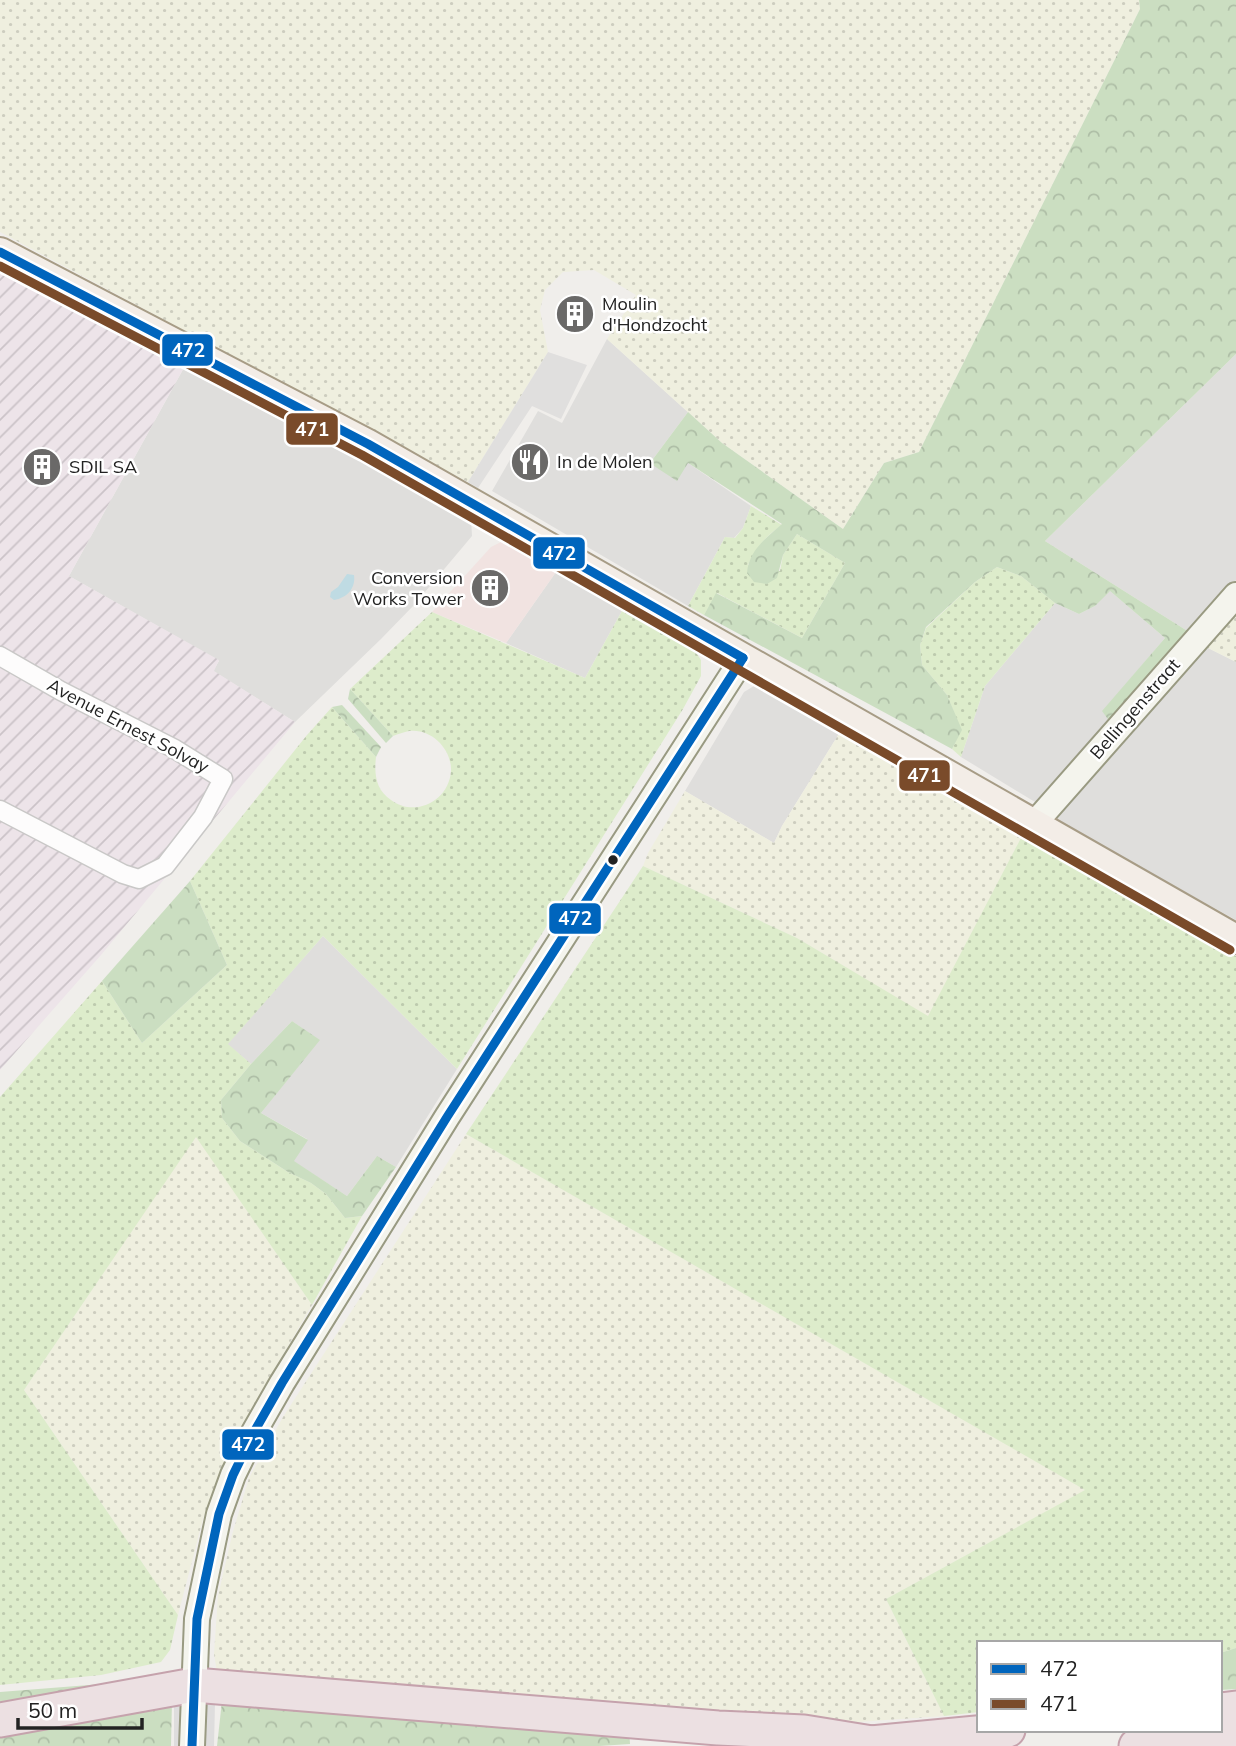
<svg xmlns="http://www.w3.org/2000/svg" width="1236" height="1746" viewBox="0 0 1236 1746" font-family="Mulish,sans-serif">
<defs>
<pattern id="industrial-furrows" width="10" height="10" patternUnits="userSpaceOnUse" patternTransform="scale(1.75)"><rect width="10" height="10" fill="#ede4e9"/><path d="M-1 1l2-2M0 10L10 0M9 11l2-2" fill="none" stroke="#cbc3c8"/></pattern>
<pattern id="farmland-dots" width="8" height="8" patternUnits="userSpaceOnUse" patternTransform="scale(1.75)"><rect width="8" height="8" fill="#efefdf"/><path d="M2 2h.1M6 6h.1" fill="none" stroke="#cdcdbf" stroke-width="1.8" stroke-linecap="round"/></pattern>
<pattern id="grass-dots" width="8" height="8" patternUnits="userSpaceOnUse" patternTransform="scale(1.75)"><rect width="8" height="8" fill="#ddeccb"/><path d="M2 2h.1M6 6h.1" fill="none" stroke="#bdcaae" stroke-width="1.8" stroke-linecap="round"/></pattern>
<pattern id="forest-crowns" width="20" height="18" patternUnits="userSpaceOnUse" patternTransform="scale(1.75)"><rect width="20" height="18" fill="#cbdec1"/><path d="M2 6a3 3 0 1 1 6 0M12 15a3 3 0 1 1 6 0" fill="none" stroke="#aebea6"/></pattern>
</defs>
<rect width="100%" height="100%" fill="#f0eeeb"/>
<!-- residential -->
<g fill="#dfdedc">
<polygon points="607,339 688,412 653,459 688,463 751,506 743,528 734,538 725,537 688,606 492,491 538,411 562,423"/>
<polygon points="1236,354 1236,580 1189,632 1045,541"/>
<polygon points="186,364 471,519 472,536 414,605 381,639 295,722 213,671 219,661 69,576"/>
<polygon points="556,572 623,609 585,678 506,643"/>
<polygon points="1109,590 1165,638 1103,711 1110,722 1040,805 961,757 985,686 1055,603 1079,614 1095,606"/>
<polygon points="1202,645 1236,662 1236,920 1053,819"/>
<polygon points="754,686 771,688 840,732 782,826 774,843 685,791 744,692"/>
<polygon points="323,936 457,1069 396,1167 377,1156 347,1196 293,1161 307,1139 261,1113 319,1040 292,1021 251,1064 227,1044"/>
</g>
<!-- commercial -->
<polygon fill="#f1e3e1" points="505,540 556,572 506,643 432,612 491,547"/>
<!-- industrial -->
<polygon fill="url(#industrial-furrows)" points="0,269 186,364 69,576 219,660 214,671 295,722 101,955 0,1070"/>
<!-- farmland -->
<g fill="url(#farmland-dots)">
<polygon points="0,0 1139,0 1140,9 919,452 884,463 843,529 722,443 607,339 636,295 594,270 563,272 545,290 540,310 548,352 468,482 0,232"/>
<polygon points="1236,607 1236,662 1202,645"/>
<polygon points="840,732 1023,834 928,1017 797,938 643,866 648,853 685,791 774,843 782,826"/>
<polygon points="466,1134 1086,1490 886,1599 944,1716 858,1722 217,1672 214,1654 218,1596 232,1535 249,1478 283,1417"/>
<polygon points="196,1136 312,1305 260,1394 226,1462 203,1519 178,1615 24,1390"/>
</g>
<!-- grass -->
<g fill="url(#grass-dots)">
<path d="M751 506 782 525C766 536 756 547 748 565L780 571 783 555 797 534 845 563 802 638 717 593 704 615 688 606 725 537 735 538 743 528Z"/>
<polygon points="997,567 1021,576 1055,603 985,686 961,757 952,749 961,730 947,695 922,665 920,645 926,628 975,582"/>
<path d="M623 609 693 648 701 660V676L683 709 457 1069 323 936 228 1044 251 1064 221 1100 222 1118 240 1141 288 1172 311 1183 326 1194 345 1218 362 1216 312 1305 196 1137 24 1390 178 1615 170 1650 161 1662 101 1675 0 1685V1097L102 981 142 1043 227 965 190 881 307 735 332 707 376 757C374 775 376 790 391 800 415 818 449 801 451 771 452 749 431 728 409 731 404 732 398 734 393 736L350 689 432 612 585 678Z"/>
<polygon points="1023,834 1236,956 1236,1648 1220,1653 1220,1643 979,1643 979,1712 944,1716 886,1599 1085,1490 466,1134 643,866 797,938 928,1016"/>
</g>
<!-- forest -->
<g fill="url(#forest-crowns)">
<path d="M1139 0H1236V354L1045 541 1189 632 1110 722 1102 711 1165 638 1110 591 1095 606 1079 614 1055 603 1021 576 997 567 975 582 926 627 920 645 922 665 947 695 962 730 952 749 704 615 716 593 802 638 845 563 797 534 783 555 777 578 767 584 754 582 747 573C749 550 766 538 782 524L688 463 677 481 651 464 653 459 688 412 722 443 843 529 884 463 919 452 1140 9Z"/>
<polygon points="350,689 393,736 386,743 348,699"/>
<polygon points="342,705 381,747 376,757 332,707"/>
<polygon points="190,881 227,965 142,1043 102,981"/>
<polygon points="292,1021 320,1040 261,1113 308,1140 294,1161 347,1196 377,1156 396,1167 362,1216 345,1218 326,1194 311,1183 288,1172 240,1141 222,1118 221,1100 251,1064"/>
<polygon points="1236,1648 1236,1689 1220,1690 1220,1653"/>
<polygon points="140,1681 0,1711 0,1692"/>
<polygon points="172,1700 171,1746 0,1746 0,1730"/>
<polygon points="222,1701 629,1730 630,1744 599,1746 217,1746"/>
</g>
<!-- parking -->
<polygon fill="#e0dfde" points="548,352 587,365 561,419 532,406 478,488 468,482"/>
<!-- water -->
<path fill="#bfdbe3" d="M347 574 354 575C356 588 347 598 334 600L330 597 331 592 338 587Z"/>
<!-- pier -->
<polygon fill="#dedddd" points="215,1703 214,1746 174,1746 174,1704"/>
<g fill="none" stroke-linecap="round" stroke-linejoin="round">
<!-- street casing -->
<g stroke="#c9c8c7" stroke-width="21">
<polyline id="street" points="0,656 61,691 173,748 223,779 203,817 165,866 139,879 123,874 0,810"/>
</g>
<!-- secondary casing -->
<g stroke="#999a82" stroke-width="28">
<g id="secondary">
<polyline points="1034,824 1236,595"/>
<polyline points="192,1746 197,1619 219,1514 233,1475 254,1432 282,1383 447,1117 743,658"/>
</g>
</g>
<!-- primary casing -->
<g stroke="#a79c86" stroke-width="32">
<polyline id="primary" points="0,252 368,444 1236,939"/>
</g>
<!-- highway casing -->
<g stroke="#c5a2ac" stroke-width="37">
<g id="highway">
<polyline points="1220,1710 1236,1708"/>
<polyline points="0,1720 194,1685 718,1728 804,1732 872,1743"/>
<polyline points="850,1745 1008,1730"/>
<polyline points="1136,1746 1236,1736"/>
</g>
</g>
<!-- street -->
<use href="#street" stroke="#fdfcfc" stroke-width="18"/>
<!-- secondary -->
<use href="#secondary" stroke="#f4f4ed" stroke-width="24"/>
<!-- primary -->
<use href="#primary" stroke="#f3ede7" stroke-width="28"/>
<!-- highway -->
<use href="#highway" stroke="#ece0e2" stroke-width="33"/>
<!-- bus-1 casing -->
<g stroke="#fff" stroke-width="14">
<g id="bus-1">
<polyline points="0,252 368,444 743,658"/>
<polyline points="192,1746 197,1619 219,1514 233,1475 254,1432 282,1383 447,1117 743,658"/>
</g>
</g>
<!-- bus-2 casing -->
<g stroke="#fff" stroke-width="14">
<polyline id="bus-2" points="0,266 362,455 1230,950"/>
</g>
<!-- bus-1 -->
<use href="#bus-1" stroke="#0065bd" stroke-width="9"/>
<!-- bus-2 -->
<use href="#bus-2" stroke="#7a4b2a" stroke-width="9"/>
</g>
<!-- icons -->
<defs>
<g id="building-disc" transform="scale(2.0125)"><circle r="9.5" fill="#6a6968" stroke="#fff"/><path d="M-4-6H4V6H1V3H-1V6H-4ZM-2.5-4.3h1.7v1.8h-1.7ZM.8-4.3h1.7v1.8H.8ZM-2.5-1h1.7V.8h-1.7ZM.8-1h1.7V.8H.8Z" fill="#fff"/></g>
<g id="restaurant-disc" transform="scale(2.0125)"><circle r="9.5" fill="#6a6968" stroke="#fff"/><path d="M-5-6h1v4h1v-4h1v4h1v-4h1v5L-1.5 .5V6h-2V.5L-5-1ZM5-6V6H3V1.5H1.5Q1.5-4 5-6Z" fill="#fff"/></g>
</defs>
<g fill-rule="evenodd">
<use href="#building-disc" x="575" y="314"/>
<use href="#restaurant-disc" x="530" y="462"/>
<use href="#building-disc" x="42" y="467"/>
<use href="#building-disc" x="490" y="588"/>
</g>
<!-- markers -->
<circle fill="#222" stroke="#fff" stroke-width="2.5" cx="613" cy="860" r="6"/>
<g text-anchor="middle" stroke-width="5" stroke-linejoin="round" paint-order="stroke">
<!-- poi labels -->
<g font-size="18" fill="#222" stroke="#fff" text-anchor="start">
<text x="602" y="310">Moulin<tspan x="602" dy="21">d'Hondzocht</tspan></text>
<text x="557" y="468">In de Molen</text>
<text x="69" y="473">SDIL SA</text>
<text x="463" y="584" text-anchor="end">Conversion<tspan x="463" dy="21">Works Tower</tspan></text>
</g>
<!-- street labels -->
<g font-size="18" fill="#222" stroke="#fff">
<text transform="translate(1135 709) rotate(-49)" y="6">Bellingenstraat</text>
<text transform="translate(128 726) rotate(28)" y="6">Avenue Ernest Solvay</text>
</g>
</g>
<g stroke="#fff" stroke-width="2.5">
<rect x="161" y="333" width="53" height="34" rx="7" fill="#0065bd"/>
<rect x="285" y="412" width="54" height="34" rx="7" fill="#7a4b2a"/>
<rect x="532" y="536" width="54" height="34" rx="7" fill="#0065bd"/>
<rect x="898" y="759" width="53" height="33" rx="7" fill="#7a4b2a"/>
<rect x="548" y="902" width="54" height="33" rx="7" fill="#0065bd"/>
<rect x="221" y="1428" width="54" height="33" rx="7" fill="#0065bd"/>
</g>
<g font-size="19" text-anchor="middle" font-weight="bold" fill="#fff">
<text x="188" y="357">472</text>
<text x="312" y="436">471</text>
<text x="559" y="560">472</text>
<text x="924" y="782">471</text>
<text x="575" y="925">472</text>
<text x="248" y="1451">472</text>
</g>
<!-- legend -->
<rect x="977" y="1641" width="245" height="91" fill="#ffffff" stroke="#a7a7a7" stroke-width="2"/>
<rect x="991" y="1664" width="35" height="10" fill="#0065bd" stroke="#a7a7a7" stroke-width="2"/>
<text x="1040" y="1676" font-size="21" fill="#222222">472</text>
<rect x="991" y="1699" width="35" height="10" fill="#7a4b2a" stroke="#a7a7a7" stroke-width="2"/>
<text x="1040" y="1711" font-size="21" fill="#222222">471</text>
<!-- scale -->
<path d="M18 1718v10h124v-10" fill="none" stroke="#222222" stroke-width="3.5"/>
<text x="28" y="1718" font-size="21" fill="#222222" stroke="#ffffff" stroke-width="5" paint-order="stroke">50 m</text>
</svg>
